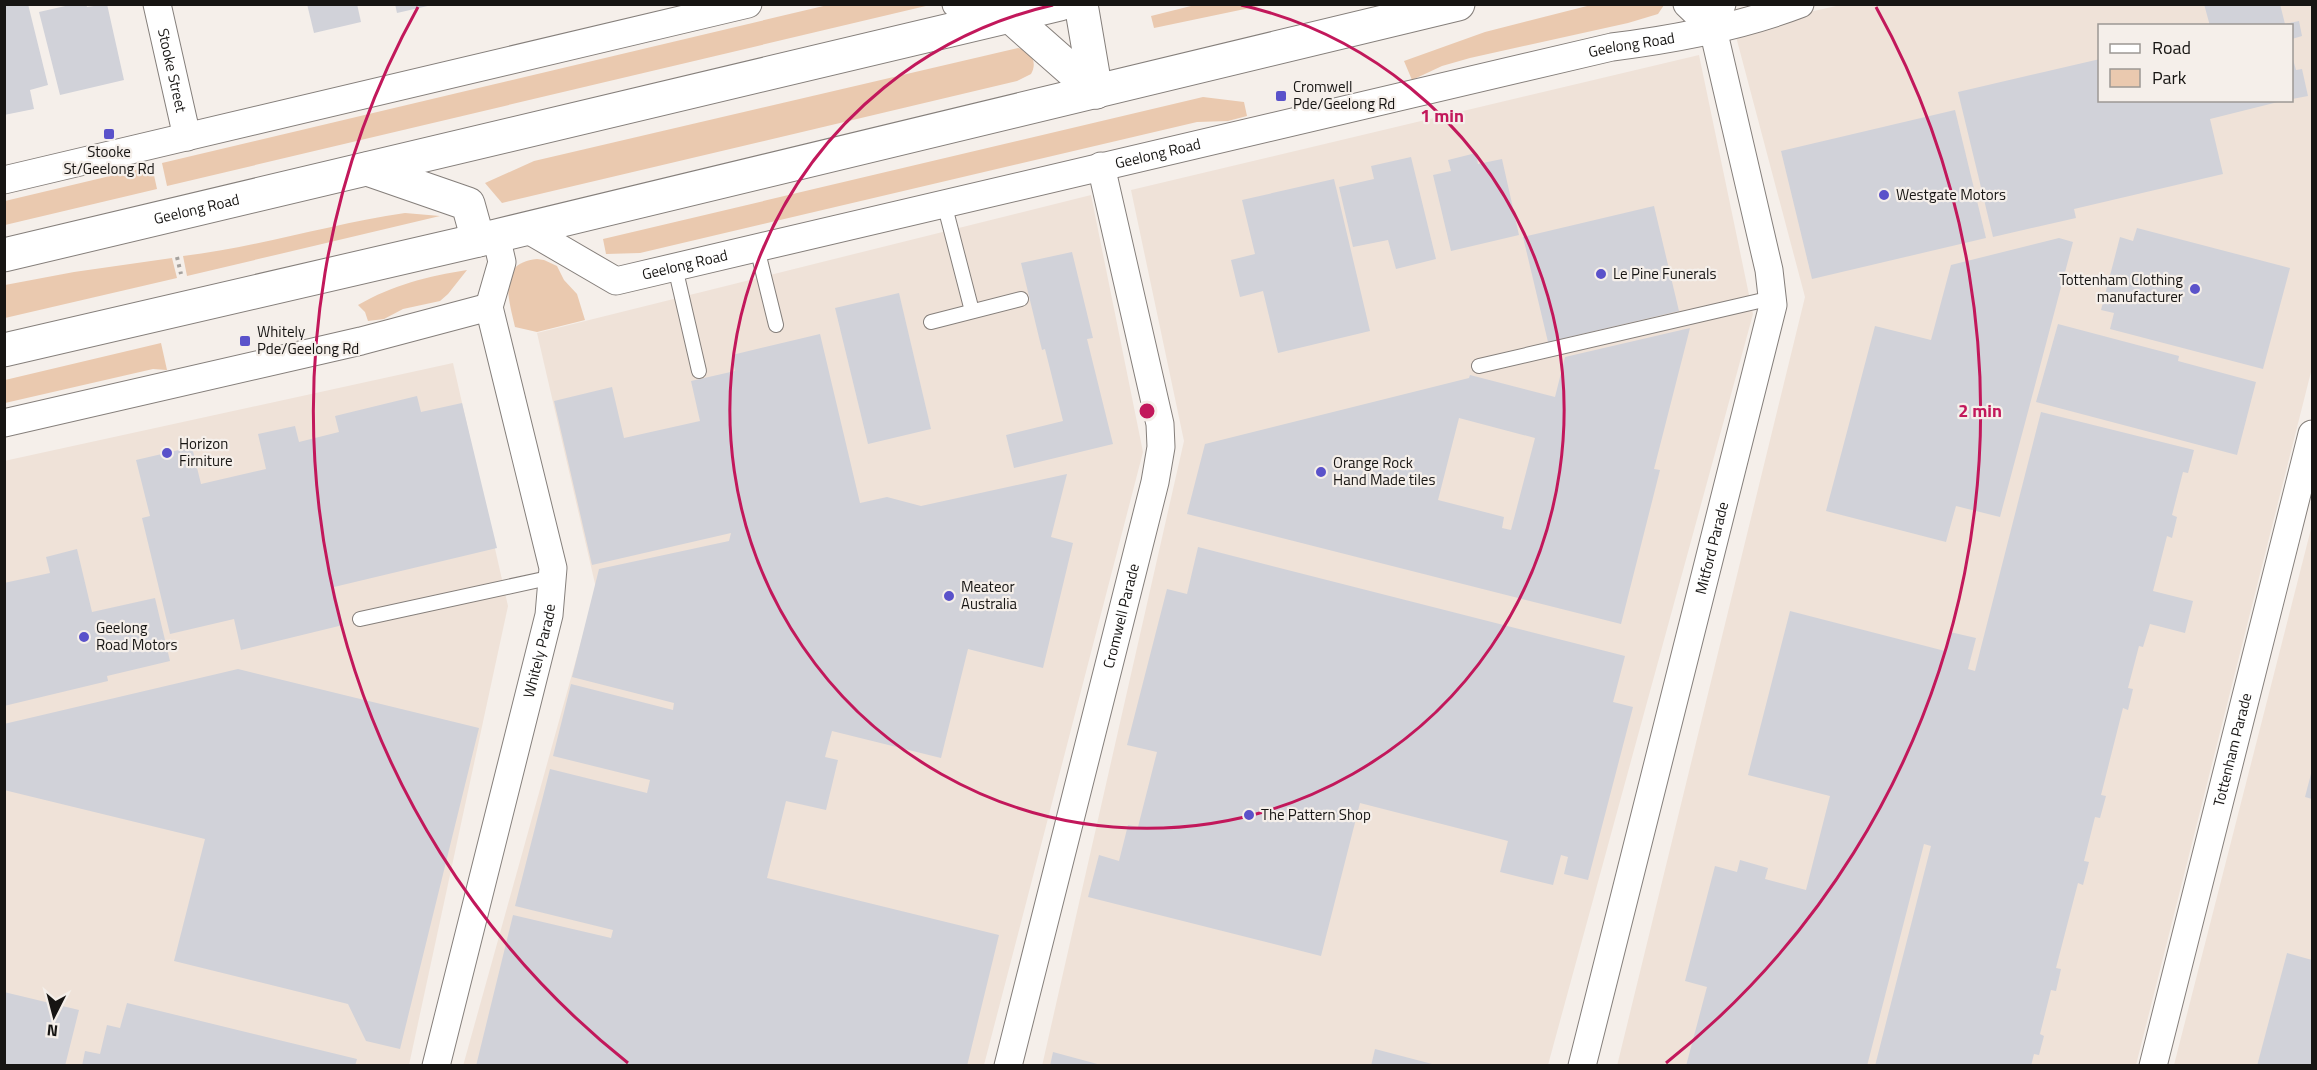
<svg xmlns="http://www.w3.org/2000/svg" width="2317" height="1070" viewBox="0 0 2317 1070" font-family="'Titillium Web',sans-serif">
<rect width="100%" height="100%" fill="#f5efea"/>
<!-- built -->
<g fill="#efe2d8" fill-rule="evenodd">
<path d="M1845 4 2312 5V368L2136 1065 1617 1066 1805 297 1734 29ZM2100 26H2292V100H2100Z"/>
<polygon points="1699,55 1753,314 1548,1065 1042,1066 1184,441 1131,190"/>
<polygon points="1091,195 1143,452 984,1065 463,1066 596,588 537,333"/>
<polygon points="453,363 508,606 409,1065 5,1065 4,461"/>
<polygon points="2312,525 2312,1065 2174,1065"/>
</g>
<!-- green -->
<g fill="#eac9af">
<polygon points="832,4 930,5 167,186 162,163"/>
<polygon points="1199,4 1264,4 1264,5 1154,28 1151,16"/>
<polygon points="1591,5 1664,5 1658,14 1628,23 1470,58 1442,66 1412,80 1404,61 1485,32"/>
<path d="M1018 48C1031 50 1038 62 1031 74L1017 81 502 203 485 183 534 161Z"/>
<polygon points="1203,97 1244,102 1247,116 1228,121 1197,122 640,253 606,254 603,239"/>
<polygon points="152,166 157,189 5,225 5,201"/>
<path d="M405 213 440 216 187 276 183 256C258 247 330 224 405 213Z"/>
<polygon points="172,258 177,278 5,318 5,285 74,272"/>
<path d="M537 259 544 260 557 266 564 280 577 294 585 320 537 332 515 327C509 300 496 263 537 259Z"/>
<path d="M467 270 448 294 440 301 403 309 384 319 368 321 365 312 358 305C393 285 428 276 467 270Z"/>
<polygon points="161,343 167,370 153,369 5,403 5,380"/>
</g>
<!-- building -->
<g fill="#d1d2d9" fill-rule="evenodd">
<polygon points="4,4 28,4 48,85 30,90 34,109 4,115"/>
<polygon points="74,4 86,4 87,7 107,4 124,80 60,95 39,12"/>
<polygon points="307,4 357,4 361,22 314,33"/>
<polygon points="395,4 432,4 432,5 397,13"/>
<polygon points="2204,4 2280,4 2285,24 2299,21 2302,36 2292,39 2292,26 2210,26"/>
<polygon points="2292,56 2296,70 2302,69 2308,96 2292,99"/>
<polygon points="2100,59 2100,100 2282,101 2210,119 2223,174 2074,209 2076,218 1993,237 1958,92"/>
<polygon points="1955,110 1986,238 1812,279 1781,151"/>
<polygon points="1476,153 1478,164 1502,159 1519,235 1451,251 1433,175 1451,171 1448,160"/>
<polygon points="1411,157 1436,259 1396,269 1388,240 1353,247 1339,187 1374,179 1371,166"/>
<polygon points="1334,179 1370,331 1278,353 1263,291 1240,297 1231,260 1255,254 1242,200"/>
<polygon points="1654,206 1679,311 1548,342 1523,237"/>
<polygon points="2137,228 2290,268 2263,369 2110,329 2114,313 2101,310 2120,237 2133,241"/>
<polygon points="2059,238 2073,242 2000,517 1956,506 1946,542 1826,511 1875,326 1931,340 1951,265"/>
<polygon points="1072,252 1093,338 1087,339 1113,444 1014,468 1006,435 1063,421 1045,349 1042,350 1021,263"/>
<polygon points="899,293 931,429 868,444 835,308"/>
<polygon points="2058,324 2179,356 2178,361 2256,382 2237,455 2036,402"/>
<path d="M1690 328 1654 469 1660 470 1621 624 1187 514 1205 444 1469 378 1470 375 1555 397 1565 357ZM1459 418 1535 438 1511 530 1502 528 1504 517 1438 500Z"/>
<polygon points="820,334 860,503 887,497 921,506 1067,474 1051,537 1073,543 1043,668 968,649 941,758 832,731 825,757 838,760 826,810 786,801 767,878 999,935 967,1066 476,1066 513,915 611,938 613,930 515,906 550,769 647,793 650,780 553,756 571,684 673,710 674,703 572,677 599,569 729,541 731,533 592,565 554,401 612,387 624,438 700,421 691,381 735,371 732,355"/>
<polygon points="417,396 421,412 462,403 497,548 334,587 343,625 241,650 234,619 170,634 142,518 150,516 136,460 192,447 201,484 266,469 258,434 295,426 299,442 339,432 335,416"/>
<polygon points="2041,412 2194,450 2188,473 2183,472 2172,515 2177,517 2172,538 2167,536 2153,591 2193,601 2185,633 2150,624 2143,647 2139,646 2128,688 2133,689 2128,710 2123,708 2101,795 2106,796 2100,818 2095,817 2084,861 2089,862 2083,885 2078,883 2056,968 2061,969 2056,991 2051,990 2040,1034 2044,1036 2039,1055 2034,1054 2031,1066 1875,1066 1931,846 1924,844 1867,1066 1686,1066 1707,987 1685,981 1715,866 1737,872 1740,860 1768,868 1765,879 1806,890 1830,796 1748,775 1790,611 1945,651 1950,632 1976,638 1968,669 1975,671"/>
<polygon points="1198,547 1625,656 1613,702 1633,707 1588,880 1564,874 1568,857 1561,855 1553,885 1500,872 1508,841 1360,803 1321,956 1088,897 1099,855 1119,861 1128,825 1138,827 1157,752 1127,745 1167,589 1187,594"/>
<polygon points="77,549 92,612 155,598 170,661 107,676 108,681 4,706 4,583 50,573 46,557"/>
<polygon points="238,669 479,728 400,1049 366,1041 348,1004 174,961 205,839 4,790 4,724"/>
<polygon points="2312,770 2312,799 2305,797"/>
<polygon points="2287,953 2312,960 2312,1066 2257,1066"/>
<polygon points="4,992 79,1010 65,1066 4,1066"/>
<polygon points="127,1003 357,1059 355,1066 82,1066 85,1051 100,1054 107,1025 120,1028"/>
<polygon points="1375,1049 1436,1065 1436,1066 1371,1066"/>
<polygon points="1053,1052 1101,1065 1101,1066 1050,1066"/>
</g>
<g fill="none" stroke-linecap="round" stroke-linejoin="round">
<!-- service casing -->
<g stroke="#857f7b" stroke-width="16">
<g id="service">
<polyline points="944,203 972,311"/>
<polyline points="757,248 776,325"/>
<polyline points="675,267 699,371"/>
<polyline points="931,322 1021,299"/>
<polyline points="1479,366 1772,298"/>
<polyline points="360,619 553,577"/>
</g>
</g>
<!-- minor casing -->
<g stroke="#857f7b" stroke-width="29">
<g id="minor">
<path id="s1" d="M157 4 187 137"/>
<polyline points="956,4 983,24"/>
<polyline points="1687,4 1713,29"/>
<polyline points="4,180 748,4"/>
<path id="s2" d="M525 228 616 281 1612 47C1676 39 1740 27 1800 4"/>
<polyline points="4,423 361,341 489,307"/>
<path id="s3" d="M436 1066 549 615 553 568 489 307 502 262 496 236"/>
<path id="s4" d="M1008 1066 1155 482 1161 447 1160 424 1101 166"/>
<path id="s5" d="M1582 1066 1773 305 1769 270 1713 29 1722 4"/>
<path id="s6" d="M2153 1066 2312 434"/>
</g>
</g>
<!-- trunk casing -->
<g stroke="#857f7b" stroke-width="35">
<g id="trunk">
<polyline points="1081,4 1096,92"/>
<polyline points="1011,17 1096,92"/>
<polyline points="367,169 468,204 478,240"/>
<path id="s7" d="M4 255 1060 4"/>
<polyline points="4,350 496,236 1458,4"/>
</g>
</g>
<!-- path -->
<polyline stroke="#a6a29e" stroke-width="4" stroke-dasharray="3 4.5" stroke-linecap="butt" points="177,257 181,274"/>
<!-- service -->
<use href="#service" stroke="#fff" stroke-width="14"/>
<!-- minor -->
<use href="#minor" stroke="#fff" stroke-width="27"/>
<!-- trunk -->
<use href="#trunk" stroke="#fff" stroke-width="33"/>
</g>
<!-- distance rings -->
<g fill="none" stroke="#c2185b" stroke-width="3">
<path d="M1241 5A417 417 0 1 1 1053 5"/>
<path d="M628 1063A833 833 0 0 1 418 7M1876 7A833 833 0 0 1 1666 1063"/>
</g>
<!-- markers -->
<g fill="#5a52ca" stroke="#f5efea" stroke-width="2">
<rect x="1275" y="90" width="12" height="12" rx="3"/>
<rect x="103" y="128" width="12" height="12" rx="3"/>
<circle cx="1884" cy="195" r="6"/>
<circle cx="1601" cy="274" r="6"/>
<circle cx="2195" cy="289" r="6"/>
<rect x="239" y="335" width="12" height="12" rx="3"/>
<circle cx="167" cy="453" r="6"/>
<circle cx="1321" cy="472" r="6"/>
<circle cx="949" cy="596" r="6"/>
<circle cx="84" cy="637" r="6"/>
<circle cx="1249" cy="815" r="6"/>
</g>
<g text-anchor="middle" stroke-width="4.5" stroke-linejoin="round" paint-order="stroke">
<!-- street labels -->
<g font-size="15" fill="#171513" stroke="#f5efea">
<text dy="5" stroke="none"><textPath href="#s2" startOffset="1148">Geelong Road</textPath></text>
<text dy="5" stroke="none"><textPath href="#s1" startOffset="68">Stooke Street</textPath></text>
<text dy="5" stroke="none"><textPath href="#s2" startOffset="662">Geelong Road</textPath></text>
<text dy="5" stroke="none"><textPath href="#s7" startOffset="198">Geelong Road</textPath></text>
<text dy="5" stroke="none"><textPath href="#s2" startOffset="176">Geelong Road</textPath></text>
<text dy="5" stroke="none"><textPath href="#s5" startOffset="534">Mitford Parade</textPath></text>
<text dy="5" stroke="none"><textPath href="#s4" startOffset="464">Cromwell Parade</textPath></text>
<text dy="5" stroke="none"><textPath href="#s3" startOffset="428">Whitely Parade</textPath></text>
<text dy="5" stroke="none"><textPath href="#s6" startOffset="326">Tottenham Parade</textPath></text>
</g>
<!-- poi labels -->
<g font-size="15" fill="#171513" stroke="#f5efea" text-anchor="start">
<text x="1293" y="92">Cromwell<tspan x="1293" dy="17">Pde/Geelong Rd</tspan></text>
<text x="109" y="157" text-anchor="middle">Stooke<tspan x="109" dy="17">St/Geelong Rd</tspan></text>
<text x="1896" y="200">Westgate Motors</text>
<text x="1613" y="279">Le Pine Funerals</text>
<text x="2183" y="285" text-anchor="end">Tottenham Clothing<tspan x="2183" dy="17">manufacturer</tspan></text>
<text x="257" y="337">Whitely<tspan x="257" dy="17">Pde/Geelong Rd</tspan></text>
<text x="179" y="449">Horizon<tspan x="179" dy="17">Firniture</tspan></text>
<text x="1333" y="468">Orange Rock<tspan x="1333" dy="17">Hand Made tiles</tspan></text>
<text x="961" y="592">Meateor<tspan x="961" dy="17">Australia</tspan></text>
<text x="96" y="633">Geelong<tspan x="96" dy="17">Road Motors</tspan></text>
<text x="1261" y="820">The Pattern Shop</text>
</g>
</g>
<circle cx="1147" cy="411" r="9" fill="#c2185b" stroke="#f5efea" stroke-width="3"/>
<g font-size="18" text-anchor="middle" font-weight="bold" fill="#c2185b" stroke="#f5efea" stroke-width="4.5" stroke-linejoin="round" paint-order="stroke">
<text x="1442" y="122">1 min</text>
<text x="1980" y="417">2 min</text>
</g>
<!-- border -->
<rect width="2317" height="1070" fill="none" stroke="#171513" stroke-width="12"/>
<!-- legend -->
<rect x="2098" y="24" width="195" height="78" fill="#f5efea" stroke="#9c9894" stroke-width="1.5"/>
<rect x="2110" y="44" width="30" height="9" fill="#ffffff" stroke="#9c9894" stroke-width="1.5"/>
<text x="2152" y="54" font-size="18" fill="#171513">Road</text>
<rect x="2110" y="69" width="30" height="18" fill="#eac9af" stroke="#9c9894" stroke-width="1.5"/>
<text x="2152" y="84" font-size="18" fill="#171513">Park</text>
<!-- north arrow -->
<g transform="translate(54 1016) rotate(186)" stroke="#f5efea" stroke-width="4.5" paint-order="stroke">
<path d="M0-4.5L10 22L0 15L-10 22Z" fill="#171513"/>
<text y="-9" font-size="16" font-weight="bold" text-anchor="middle" fill="#171513">N</text>
</g>
</svg>
